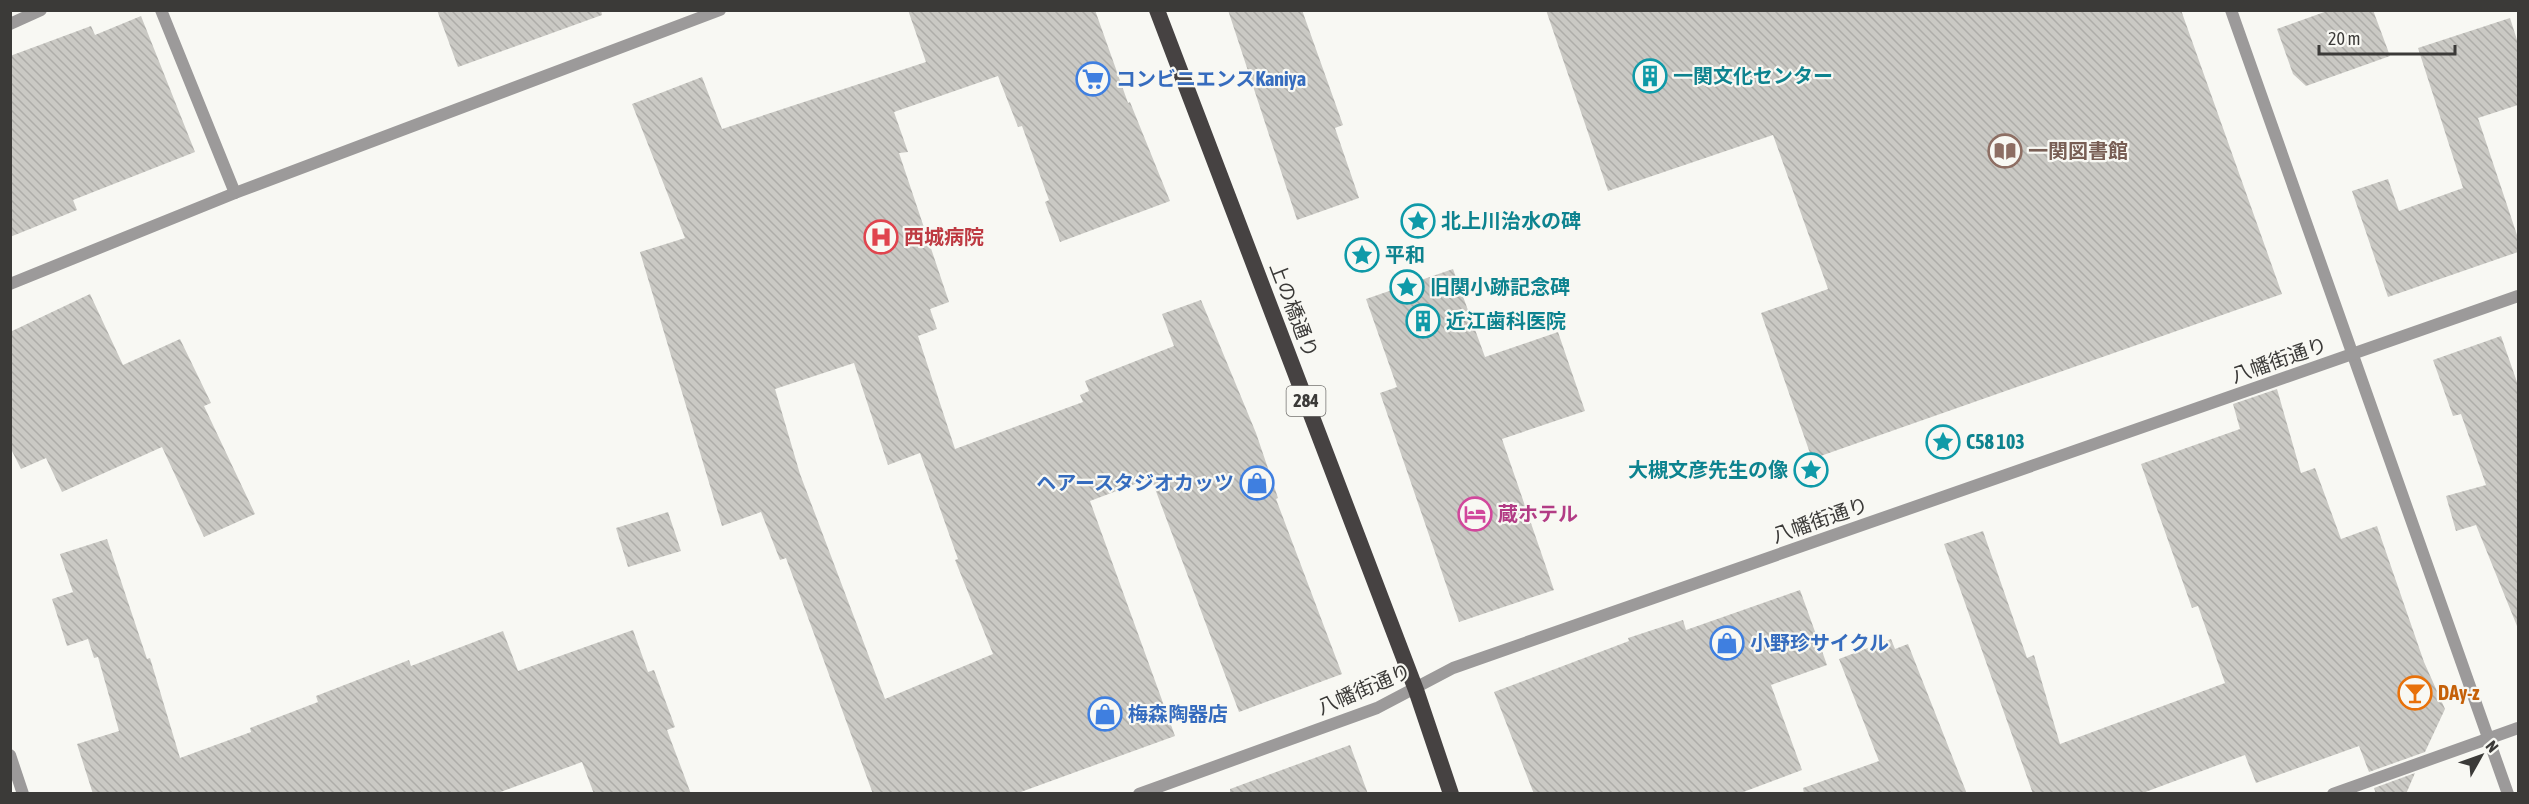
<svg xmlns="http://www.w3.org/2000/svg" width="2529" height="804" viewBox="0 0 2529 804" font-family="'Asap Condensed','Noto Sans JP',sans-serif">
<defs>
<pattern id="building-back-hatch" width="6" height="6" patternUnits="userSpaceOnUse" patternTransform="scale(1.5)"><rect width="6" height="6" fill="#cac9c4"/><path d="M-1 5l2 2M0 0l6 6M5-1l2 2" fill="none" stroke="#aeada9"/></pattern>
</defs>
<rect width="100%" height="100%" fill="#f8f8f3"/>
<!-- building -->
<g fill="url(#building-back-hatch)" fill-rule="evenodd">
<polygon points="437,10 601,10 602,15 458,67"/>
<path d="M908 10H1095L1128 103 1130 102 1170 201 1060 242 1045 202 1049 200 1022 126 1018 127 998 76 894 112 908 152 899 153 949 302 930 309 937 329 918 336 955 449 1083 402 1080 395 1089 391 1085 381 1174 346 1162 314 1201 300 1256 433 1278 498 1276 499 1342 674 1239 712 1151 478 1090 501 1175 736 1015 794H873L786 558 780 560 761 512 722 526 640 252 685 238 632 104 702 77 722 129 926 62ZM854 363 888 465 920 453 958 559 955 560 993 654 885 699 800 474 775 389Z"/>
<polygon points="1228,10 1302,10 1343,125 1335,128 1359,198 1297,220"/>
<polygon points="1546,10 2181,10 2282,294 1812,459 1761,313 1828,289 1773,135 1608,191"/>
<polygon points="2330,10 2373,10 2390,56 2306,86 2293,74 2277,29"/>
<polygon points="141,16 195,152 73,200 77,210 10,237 10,56 91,26 95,35"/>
<polygon points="2510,18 2518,43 2518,105 2478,118 2518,238 2518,252 2388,297 2352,191 2388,179 2399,211 2463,188 2418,48"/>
<polygon points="1453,269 1485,357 1558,332 1585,411 1502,439 1554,590 1459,622 1380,393 1397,387 1366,299"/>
<polygon points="90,294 123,365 180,339 211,403 204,406 255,514 204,537 162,447 62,492 46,458 21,469 10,447 10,332"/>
<polygon points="2501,336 2518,385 2517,626 2476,525 2456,531 2446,496 2486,485 2461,414 2453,416 2433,360"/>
<polygon points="2277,389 2301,473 2315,468 2341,539 2377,526 2424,662 2445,709 2425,752 2369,772 2359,746 2256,783 2245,755 2140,794 2033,794 1944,544 1983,531 2027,658 2034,655 2060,744 2225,683 2198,606 2192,608 2141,464 2240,429 2233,404"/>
<polygon points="668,512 681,551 628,567 616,528"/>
<polygon points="107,539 147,659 150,658 180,758 251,732 250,728 318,702 316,696 409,660 411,666 503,631 518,671 633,630 648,672 654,670 675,727 667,730 691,794 594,794 582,762 495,794 93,794 77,744 119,731 98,657 94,658 88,639 67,646 52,599 73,592 60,554"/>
<polygon points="1800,590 1827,665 1771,685 1802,770 1738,794 1534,794 1494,692 1629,641 1628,638 1683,620 1686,630"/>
<polygon points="1891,639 1895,649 1908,644 1967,794 1804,794 1803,788 1879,761 1839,659"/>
<polygon points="1350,745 1368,794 1230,794 1230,789"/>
<polygon points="2415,773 2406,794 2376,794 2374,788"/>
</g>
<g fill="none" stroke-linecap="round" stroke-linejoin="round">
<!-- minor -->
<g stroke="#9c9a9a" stroke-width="12">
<polyline points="161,10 235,193"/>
<polyline points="10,24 41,10"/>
<polyline points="10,284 235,193 720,10"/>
<polyline points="10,755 23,794"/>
<polyline points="2333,794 2518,728"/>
</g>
<!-- tertiary -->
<g stroke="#9c9a9a" stroke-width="12">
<polyline points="2231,10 2508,794"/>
<polyline points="1139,794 1377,708 1453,668 2518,296"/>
</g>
<!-- trunk -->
<polyline stroke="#464242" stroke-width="16" points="1157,10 1416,690 1451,794"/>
</g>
<!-- icons -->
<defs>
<g id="building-ring" transform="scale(1.725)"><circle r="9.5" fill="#f8f8f3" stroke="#0f9aa8" stroke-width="1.5"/><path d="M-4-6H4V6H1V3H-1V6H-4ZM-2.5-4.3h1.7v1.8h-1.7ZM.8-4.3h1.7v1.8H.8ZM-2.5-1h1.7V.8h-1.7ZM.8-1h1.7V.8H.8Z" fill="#0f9aa8"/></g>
<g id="supermarket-ring" transform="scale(1.725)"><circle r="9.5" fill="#f8f8f3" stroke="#3f7fe0" stroke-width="1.5"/><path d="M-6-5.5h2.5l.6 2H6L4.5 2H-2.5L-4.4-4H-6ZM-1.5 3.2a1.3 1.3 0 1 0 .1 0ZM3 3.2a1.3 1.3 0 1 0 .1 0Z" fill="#3f7fe0"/></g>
<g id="library-ring" transform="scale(1.725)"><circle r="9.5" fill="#f8f8f3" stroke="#8d6e63" stroke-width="1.5"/><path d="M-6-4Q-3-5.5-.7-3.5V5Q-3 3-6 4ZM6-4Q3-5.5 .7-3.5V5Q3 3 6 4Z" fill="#8d6e63"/></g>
<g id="sight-ring" transform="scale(1.725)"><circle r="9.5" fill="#f8f8f3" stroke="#0f9aa8" stroke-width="1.5"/><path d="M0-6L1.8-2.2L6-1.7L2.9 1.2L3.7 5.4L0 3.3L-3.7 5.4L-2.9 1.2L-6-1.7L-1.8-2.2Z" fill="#0f9aa8"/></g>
<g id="hospital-ring" transform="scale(1.725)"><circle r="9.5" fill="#f8f8f3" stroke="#e0444e" stroke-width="1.5"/><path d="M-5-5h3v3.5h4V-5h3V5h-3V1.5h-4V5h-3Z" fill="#e0444e"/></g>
<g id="shop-ring" transform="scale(1.725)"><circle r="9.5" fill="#f8f8f3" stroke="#3f7fe0" stroke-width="1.5"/><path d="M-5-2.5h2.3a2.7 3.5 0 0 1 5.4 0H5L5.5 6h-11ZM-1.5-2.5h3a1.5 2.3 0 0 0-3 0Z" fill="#3f7fe0"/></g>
<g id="hotel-ring" transform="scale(1.725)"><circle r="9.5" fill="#f8f8f3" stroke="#d1479c" stroke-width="1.5"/><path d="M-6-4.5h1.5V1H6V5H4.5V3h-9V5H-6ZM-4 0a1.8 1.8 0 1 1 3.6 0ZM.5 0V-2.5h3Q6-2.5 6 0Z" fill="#d1479c"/></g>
<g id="bar-ring" transform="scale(1.725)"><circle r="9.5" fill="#f8f8f3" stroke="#e8710a" stroke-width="1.5"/><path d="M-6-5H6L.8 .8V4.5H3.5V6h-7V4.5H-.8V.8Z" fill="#e8710a"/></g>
</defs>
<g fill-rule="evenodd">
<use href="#building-ring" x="1650" y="76"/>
<use href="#supermarket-ring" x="1093" y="79"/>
<use href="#library-ring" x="2005" y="151"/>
<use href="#sight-ring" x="1418" y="221"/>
<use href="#hospital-ring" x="881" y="237"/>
<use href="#sight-ring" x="1362" y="255"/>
<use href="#sight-ring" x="1407" y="287"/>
<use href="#building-ring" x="1423" y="321"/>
<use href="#sight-ring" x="1943" y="442"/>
<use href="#sight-ring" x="1811" y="470"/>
<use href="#shop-ring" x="1257" y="483"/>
<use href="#hotel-ring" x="1475" y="514"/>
<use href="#shop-ring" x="1727" y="643"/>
<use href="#bar-ring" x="2415" y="693"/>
<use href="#shop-ring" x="1105" y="714"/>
</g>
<g text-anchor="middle" stroke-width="4.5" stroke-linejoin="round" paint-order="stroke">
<!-- shield labels -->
<rect fill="#f8f8f3" stroke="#747370" stroke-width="1.5" x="1286.5" y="386" width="39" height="30" rx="4.5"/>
<g font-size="18" font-weight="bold" fill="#3b3a38">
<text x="1306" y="407">284</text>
</g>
<!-- culture labels -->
<g font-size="20" font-weight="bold" fill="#0d838f" stroke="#f8f8f3" text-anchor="start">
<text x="1673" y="83">一関文化センター</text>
<text x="1441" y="228">北上川治水の碑</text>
<text x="1385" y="262">平和</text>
<text x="1430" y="294">旧関小跡記念碑</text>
<text x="1446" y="328">近江歯科医院</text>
<text x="1966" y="449">C58 103</text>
<text x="1788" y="477" text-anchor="end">大槻文彦先生の像</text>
</g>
<!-- shop labels -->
<g font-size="20" font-weight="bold" fill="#366cbe" stroke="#f8f8f3" text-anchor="start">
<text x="1116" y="86">コンビニエンスKaniya</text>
<text x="1234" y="490" text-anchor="end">ヘアースタジオカッツ</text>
<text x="1750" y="650">小野珍サイクル</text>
<text x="1128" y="721">梅森陶器店</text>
</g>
<!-- education labels -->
<g font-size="20" font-weight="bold" fill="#785e54" stroke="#f8f8f3" text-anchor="start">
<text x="2028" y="158">一関図書館</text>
</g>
<!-- health labels -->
<g font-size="20" font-weight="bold" fill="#be3a42" stroke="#f8f8f3" text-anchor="start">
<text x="904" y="244">西城病院</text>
</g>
<!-- street labels -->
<g font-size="20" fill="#3b3a38" stroke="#f8f8f3">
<text transform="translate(1294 310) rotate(69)" y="7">上の橋通り</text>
<text transform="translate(2279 360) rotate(-19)" y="7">八幡街通り</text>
<text transform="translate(1820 520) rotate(-19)" y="7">八幡街通り</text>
<text transform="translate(1364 689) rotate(-23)" y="7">八幡街通り</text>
</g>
<!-- hotel labels -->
<g font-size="20" font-weight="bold" fill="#b23c85" stroke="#f8f8f3" text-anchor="start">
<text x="1498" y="521">蔵ホテル</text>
</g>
<!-- food labels -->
<g font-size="20" font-weight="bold" fill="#c56008" stroke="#f8f8f3" text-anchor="start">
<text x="2438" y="700">DAy-z</text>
</g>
</g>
<!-- border -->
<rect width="2529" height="804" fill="none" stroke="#3b3a38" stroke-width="24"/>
<!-- north arrow -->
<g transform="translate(2481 756) rotate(50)" stroke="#f8f8f3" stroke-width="4.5" paint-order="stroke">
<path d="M0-4.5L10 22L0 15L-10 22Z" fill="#3b3a38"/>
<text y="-9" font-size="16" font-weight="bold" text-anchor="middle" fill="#3b3a38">N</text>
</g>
<!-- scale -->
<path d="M2319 45v9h136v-9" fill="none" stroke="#3b3a38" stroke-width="3"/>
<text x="2328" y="45" font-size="18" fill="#3b3a38" stroke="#f8f8f3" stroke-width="4.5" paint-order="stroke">20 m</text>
</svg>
